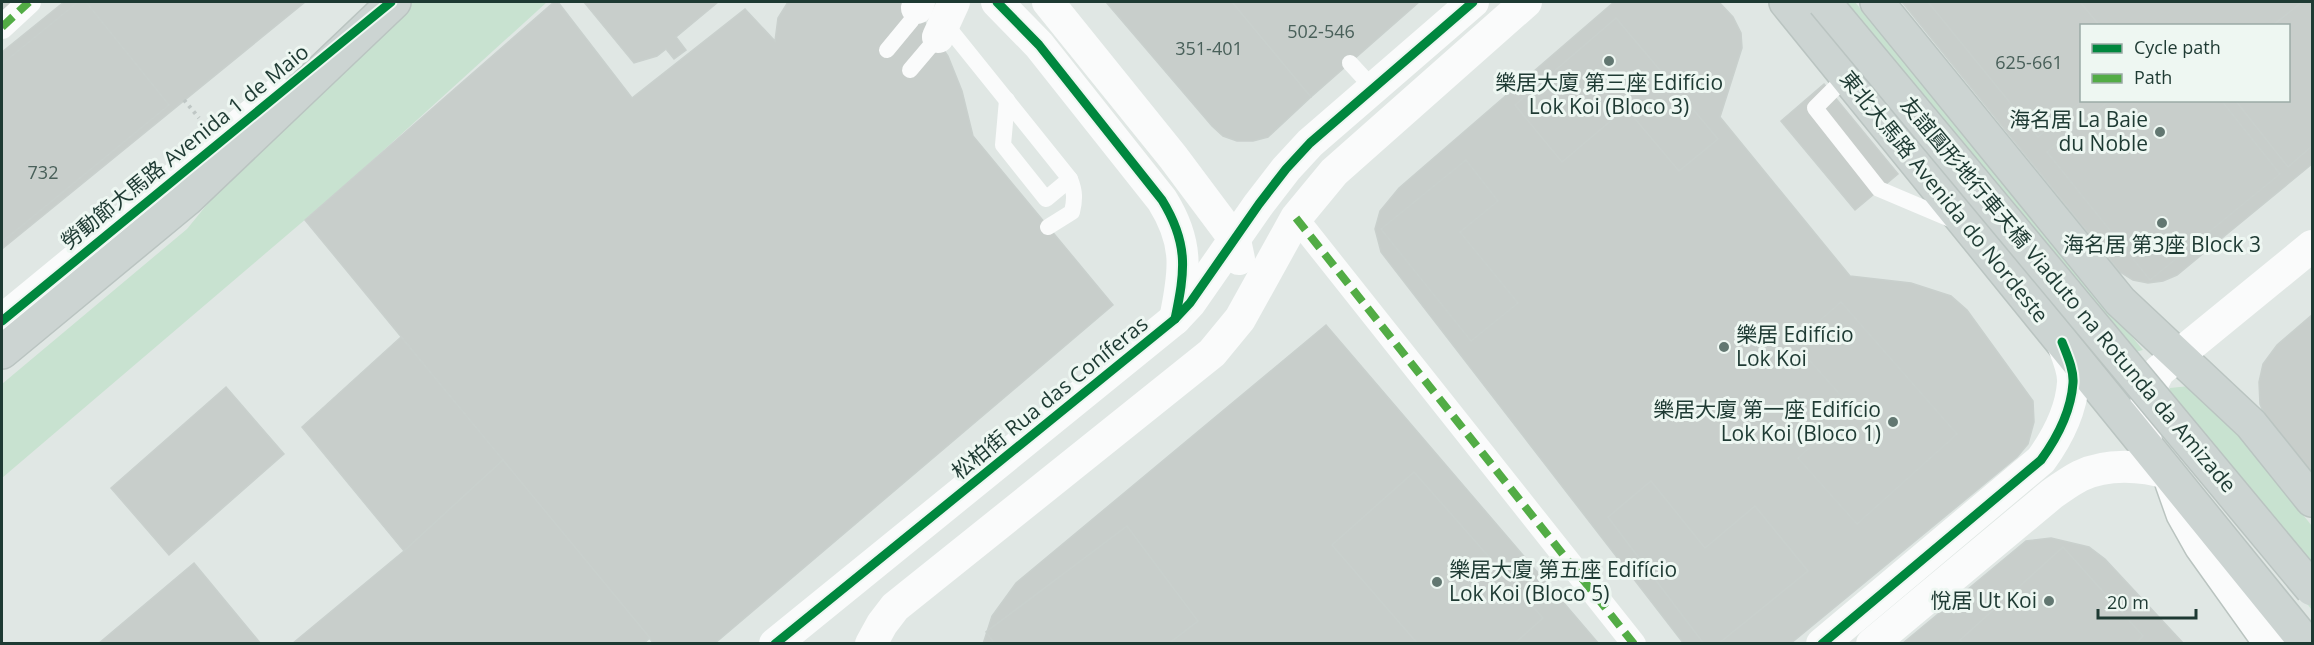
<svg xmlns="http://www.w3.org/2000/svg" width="2314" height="645" viewBox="0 0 2314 645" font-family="'Open Sans','Noto Sans SC',sans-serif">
<rect width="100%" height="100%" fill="#e0e7e4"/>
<!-- green -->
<g fill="#c8e2d0">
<polygon points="413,2 547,2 341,189 2,478 2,384 187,229 288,105"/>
<polygon points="1808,2 1855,2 2143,350 2116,357 2094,351"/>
<polygon points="2199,385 2312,526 2312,610 2161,423 2161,408 2170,388"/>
</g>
<!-- building -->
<g fill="#c8cecb" stroke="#c9d0cd" stroke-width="1.5" fill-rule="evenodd">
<polygon points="2,2 12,2 2,13"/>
<polygon points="64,2 305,2 2,249 2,52"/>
<polygon points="78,2 86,2 169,105 2,242 2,64"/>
<polygon points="554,2 558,2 632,98 745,9 775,41 778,18 788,2 911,2 948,56 962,91 973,136 1113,305 714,644 654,644 305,220"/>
<polygon points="584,2 718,2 676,37 686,50 674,59 666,49 657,56 634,63"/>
<polygon points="1106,2 1232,2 1311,97 1268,137 1253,141 1237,141 1223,136 1212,126"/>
<polygon points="1232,2 1419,2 1311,97"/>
<polygon points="1614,2 1719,2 1733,17 1741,33 1742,48 1720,117 1850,276 1911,283 1951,296 1967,310 2033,401 2034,422 2028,444 2017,457 1790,644 1684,644 1381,252 1375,229 1380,211 1399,188"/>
<path d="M1902 2H2312V164L2177 275 2163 281 2148 283 2133 280 2120 272ZM2082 26H2288V100H2082Z"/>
<polygon points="1928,2 2080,2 2100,26 2082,26 2083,100 2038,137"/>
<polygon points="2302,2 2312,2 2312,146 2288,167 2235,100 2288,100 2288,26 2272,26"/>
<polygon points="1616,18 1718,139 1679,171 1626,108 1562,162 1515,105"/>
<polygon points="1824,84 1898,174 1855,210 1781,121"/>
<polygon points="2110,100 2221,100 2280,174 2150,280 2047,152"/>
<polygon points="1466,160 1498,201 1460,232 1518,303 1471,341 1381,229"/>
<polygon points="1841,302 1957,434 1857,524 1798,458 1853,409 1794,343"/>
<polygon points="2312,315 2312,472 2266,418 2260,404 2259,382 2263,364 2277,345"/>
<polygon points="1326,325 1599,644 983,644 992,616 1016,583"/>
<polygon points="401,337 503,460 404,551 302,427"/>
<polygon points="226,387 284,454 169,555 111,488"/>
<polygon points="503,460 650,638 643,644 292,644 404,551"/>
<polygon points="1414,472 1543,618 1514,644 1418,644 1332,545"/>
<polygon points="1651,481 1705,548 1755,506 1808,571 1718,644 1704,644 1608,517"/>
<polygon points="1127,526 1198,621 1168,644 995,644 986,632"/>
<polygon points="2051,538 2089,547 2105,559 2184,644 1902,644 2026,541"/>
<polygon points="2063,547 2143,636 2135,644 1964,644 1960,640"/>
<polygon points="194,563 261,644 98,644"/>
</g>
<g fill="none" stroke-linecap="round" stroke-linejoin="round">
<!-- secondary casing -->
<g stroke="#bac4c0" stroke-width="36">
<polyline id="secondary" points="2172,483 2183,514 2201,546 2271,644"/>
</g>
<!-- primary casing -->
<g stroke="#bac4c1" stroke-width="36">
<g id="primary">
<polyline points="1786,2 2307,644"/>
<polyline points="1877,2 2120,301 2251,424 2312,500"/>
<polyline points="2,352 187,199 394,2"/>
</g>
</g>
<!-- path -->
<polyline stroke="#bfc7c5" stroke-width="4" stroke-dasharray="3 4.5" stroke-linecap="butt" points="184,100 199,118"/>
<!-- service -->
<g stroke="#fafbfb" stroke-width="16">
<path d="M943 21 1070 179C1075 191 1075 200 1072 212L1048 227"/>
<polyline points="887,50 911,21 917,8"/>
<polyline points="1350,63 1373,88"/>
<polyline points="910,70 938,37"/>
<polyline points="1847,76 1815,108 1879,189 1957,222"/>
<polyline points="1007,100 1003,145 1046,199 1070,179"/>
</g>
<!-- pedestrian -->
<g stroke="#fafbfb" stroke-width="24">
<polyline points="2,27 29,2"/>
<polyline points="1296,218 1634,644"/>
</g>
<!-- minor -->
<g stroke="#fafbfb" stroke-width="32">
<path d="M997 2 1039 45 1162 200C1189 243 1185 271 1175 319"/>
<polyline points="1048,2 1173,157 1235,240 1239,259"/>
<polyline points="917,8 919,2"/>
<polyline points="938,37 954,2"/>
<path d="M2147 446C2140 419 2145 395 2159 371L2312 246"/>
<polyline points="775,644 1175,319 1190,303 1259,204 1286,169 1310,143 1473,2"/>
<polyline points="871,644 882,624 895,607 1212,353 1240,319 1296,218 1334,172 1526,2"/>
<path d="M1822 644 2041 460C2057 438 2071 411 2073 383 2074 370 2067 355 2062 342"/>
<path d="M1872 644 2052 494C2061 488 2070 481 2080 476 2106 463 2143 465 2169 474"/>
</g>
<!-- tertiary -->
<polyline stroke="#fafbfb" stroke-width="33" points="2,321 278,94"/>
<!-- secondary -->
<use href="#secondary" stroke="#fafbfb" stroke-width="33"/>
<!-- primary -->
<use href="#primary" stroke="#ccd4d2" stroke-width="33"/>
<!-- primary-bridge casing -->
<g stroke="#bac4c1" stroke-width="36" stroke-linecap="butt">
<polyline id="primary-bridge" points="1824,2 2312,589"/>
</g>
<!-- primary-bridge -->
<use href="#primary-bridge" stroke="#ccd4d2" stroke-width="33"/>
<!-- quiet -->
<g stroke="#52ac45" stroke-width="8" stroke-dasharray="15 8" stroke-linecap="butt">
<polyline points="2,27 29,2"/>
<polyline points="1296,218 1634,644"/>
</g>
<!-- cycleway casing -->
<g stroke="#eef7f2" stroke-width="13">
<g id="cycleway">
<path d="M997 2 1039 45 1162 200C1189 244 1185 271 1175 319"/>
<polyline points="2,321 391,2"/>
<polyline points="775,644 1175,319 1190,303 1259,204 1286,169 1310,143 1473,2"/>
<path d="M1822 644 2041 460C2057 438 2071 411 2073 383 2074 370 2067 355 2062 342"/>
</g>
</g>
<!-- cycleway -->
<use href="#cycleway" stroke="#00873e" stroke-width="9"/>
</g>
<!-- markers -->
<g fill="#627771" stroke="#eef7f2" stroke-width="2">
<circle cx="1609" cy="61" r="6"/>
<circle cx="2160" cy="132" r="6"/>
<circle cx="2162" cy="223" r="6"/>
<circle cx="1724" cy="347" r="6"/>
<circle cx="1893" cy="422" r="6"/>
<circle cx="1437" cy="582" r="6"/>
<circle cx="2049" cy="601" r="6"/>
</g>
<g text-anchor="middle" stroke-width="6" stroke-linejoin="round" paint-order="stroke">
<!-- number labels -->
<g font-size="18" fill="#49605a">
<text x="1321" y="38">502-546</text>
<text x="1209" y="55">351-401</text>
<text x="2029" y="69">625-661</text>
<text x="43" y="179">732</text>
</g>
<!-- poi labels -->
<g font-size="21" fill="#1e3a33" stroke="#eef7f2" text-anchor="end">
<text x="1609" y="90" text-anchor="middle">樂居大廈 第三座 Edifício<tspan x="1609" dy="24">Lok Koi (Bloco 3)</tspan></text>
<text x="2148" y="127">海名居 La Baie<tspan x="2148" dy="24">du Noble</tspan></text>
<text x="2162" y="252" text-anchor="middle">海名居 第3座 Block 3</text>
<text x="1736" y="342" text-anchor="start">樂居 Edifício<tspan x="1736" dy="24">Lok Koi</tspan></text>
<text x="1881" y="417">樂居大廈 第一座 Edifício<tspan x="1881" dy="24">Lok Koi (Bloco 1)</tspan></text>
<text x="1449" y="577" text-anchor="start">樂居大廈 第五座 Edifício<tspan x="1449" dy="24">Lok Koi (Bloco 5)</tspan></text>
<text x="2037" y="608">悅居 Ut Koi</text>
</g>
<!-- street labels -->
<g font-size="21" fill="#1e3a33" stroke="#eef7f2">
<text transform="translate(185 147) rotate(-39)" y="7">勞動節大馬路 Avenida 1 de Maio</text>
<text transform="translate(1944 197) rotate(51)" y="7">東北大馬路 Avenida do Nordeste</text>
<text transform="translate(2068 295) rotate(50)" y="7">友誼圓形地行車天橋 Viaduto na Rotunda da Amizade</text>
<text transform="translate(1050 398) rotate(-39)" y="7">松柏街 Rua das Coníferas</text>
</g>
</g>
<!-- border -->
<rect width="2314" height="645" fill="none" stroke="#1e3a33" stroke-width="6"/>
<!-- legend -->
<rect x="2080" y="24" width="210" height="78" fill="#eef7f2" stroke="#9baba6" stroke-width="1.5"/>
<rect x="2092" y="44" width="30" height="9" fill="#00873e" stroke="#9baba6" stroke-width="1.5"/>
<text x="2134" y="54" font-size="18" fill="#1e3a33">Cycle path</text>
<rect x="2092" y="74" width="30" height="9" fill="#52ac45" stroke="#9baba6" stroke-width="1.5"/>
<text x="2134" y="84" font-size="18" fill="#1e3a33">Path</text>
<!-- scale -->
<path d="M2098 609v9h98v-9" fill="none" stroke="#1e3a33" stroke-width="3"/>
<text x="2107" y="609" font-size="18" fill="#1e3a33" stroke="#eef7f2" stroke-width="4.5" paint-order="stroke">20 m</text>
</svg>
